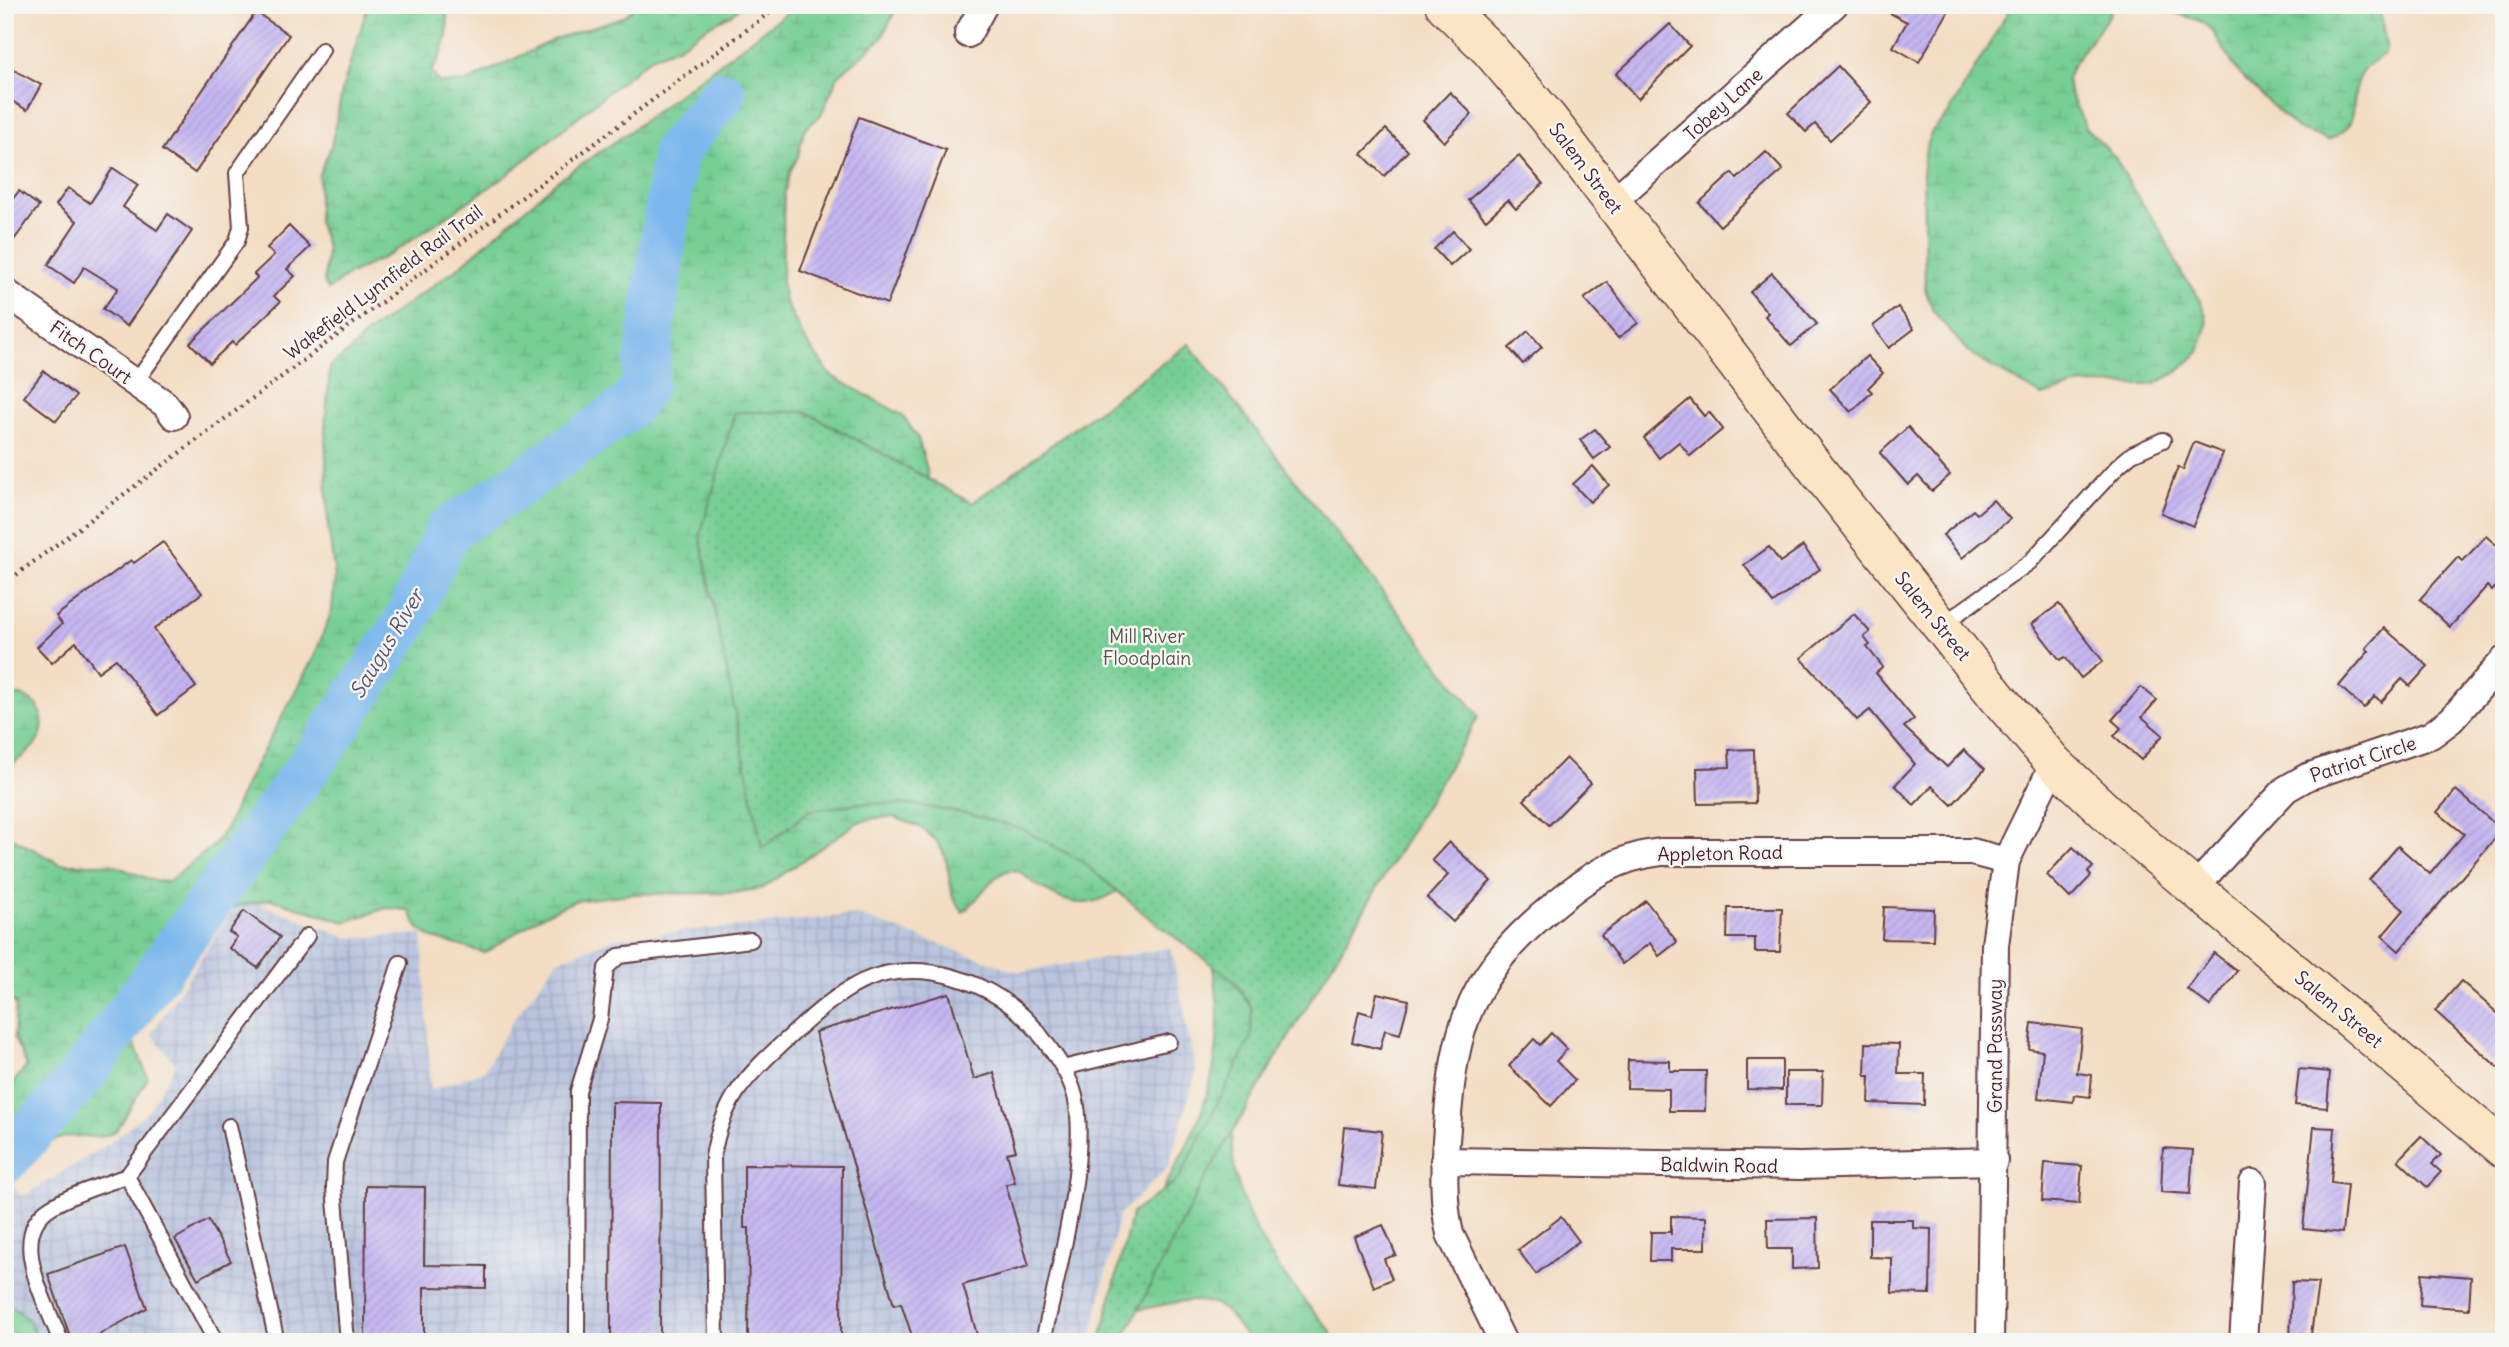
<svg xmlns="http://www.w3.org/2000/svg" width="2509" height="1347" viewBox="0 0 2509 1347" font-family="Delius,sans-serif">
<defs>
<pattern id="industrial-grid" width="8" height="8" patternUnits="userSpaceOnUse" patternTransform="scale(1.75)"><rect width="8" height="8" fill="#b9c4de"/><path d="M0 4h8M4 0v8" fill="none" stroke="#a1a8bf"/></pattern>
<pattern id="wetland-marsh" width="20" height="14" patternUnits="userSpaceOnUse" patternTransform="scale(1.75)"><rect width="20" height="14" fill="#77cf94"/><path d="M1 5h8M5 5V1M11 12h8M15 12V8" fill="none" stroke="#68b180"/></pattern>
<pattern id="park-dots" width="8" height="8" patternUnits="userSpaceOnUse" patternTransform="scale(1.75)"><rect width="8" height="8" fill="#77cf94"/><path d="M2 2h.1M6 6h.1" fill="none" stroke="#68b180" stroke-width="1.8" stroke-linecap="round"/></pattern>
<pattern id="building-hatch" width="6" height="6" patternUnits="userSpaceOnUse" patternTransform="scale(1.75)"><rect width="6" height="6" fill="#c4b6f1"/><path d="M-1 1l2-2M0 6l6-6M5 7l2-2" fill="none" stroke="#aa9ccf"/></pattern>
</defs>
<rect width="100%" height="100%" fill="#f6f6f2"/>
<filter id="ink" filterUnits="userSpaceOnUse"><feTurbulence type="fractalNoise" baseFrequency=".0143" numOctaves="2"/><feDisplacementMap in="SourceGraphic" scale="14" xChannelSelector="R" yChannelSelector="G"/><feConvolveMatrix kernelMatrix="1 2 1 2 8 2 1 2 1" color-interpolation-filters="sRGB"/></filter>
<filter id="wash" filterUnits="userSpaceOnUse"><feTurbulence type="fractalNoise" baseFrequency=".00686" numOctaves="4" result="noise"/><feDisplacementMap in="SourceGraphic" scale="28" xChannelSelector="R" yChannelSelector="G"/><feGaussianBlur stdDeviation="1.57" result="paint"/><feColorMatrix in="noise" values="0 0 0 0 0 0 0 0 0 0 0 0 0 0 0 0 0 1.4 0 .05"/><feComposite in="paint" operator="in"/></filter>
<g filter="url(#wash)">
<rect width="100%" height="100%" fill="#f3ddc3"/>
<!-- industrial -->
<polygon fill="url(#industrial-grid)" points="242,897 349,938 422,934 431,1090 484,1071 515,1017 558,960 617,938 856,915 1018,972 1171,948 1196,1072 1169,1166 1119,1215 1090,1342 5,1342 5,1175 22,1197 110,1143 149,1110 176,1064 151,1034"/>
<!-- wetland -->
<g fill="url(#wetland-marsh)" stroke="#607760" stroke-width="2">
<path d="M368 5H445C451 29 446 51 431 71L439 83 467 82 555 39 623 17 637 5H742L731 15 710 25 679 46 650 58 503 178 391 254 348 275 328 290 324 282 327 248 318 220 319 174 331 147 343 87Z"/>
<path d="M797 5H898L882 38 838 76 821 115 804 130 798 157 790 171 784 195 782 281 784 299 802 335 830 375 902 415 918 438 927 470 928 491 1282 941 1232 1124C1227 1207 1277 1272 1330 1330L1334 1342H1250C1241 1331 1232 1316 1221 1308 1198 1293 1162 1306 1138 1310L1131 1306C1141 1270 1148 1233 1160 1198 1167 1178 1180 1160 1189 1141 1218 1079 1226 1021 1210 955L1122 888C1085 914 1063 903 1030 880 1024 875 1019 869 1011 870 991 873 979 901 963 912L953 898 946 858 937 841 920 827 894 817 875 818 858 822 763 888 733 893 629 894 574 901 538 918 485 953 430 937 418 927 409 910 386 908 345 922 271 899 234 907 195 941 148 1009 132 1038 148 1078 117 1130C103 1139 90 1137 74 1136 46 1136 22 1164 5 1183L8 1089 27 1066 14 1038 16 1003 5 999V834L60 864H110L154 881H169L213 846 227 827 247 781 314 657 332 610 335 578 328 525 325 428 330 366 349 352 367 333 459 267 557 181 626 134Z"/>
<polygon points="2012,5 2112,5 2110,14 2072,66 2067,79 2069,92 2086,128 2115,157 2134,192 2160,229 2183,276 2194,288 2206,315 2207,326 2199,352 2179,371 2153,385 2083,384 2042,396 1970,354 1933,311 1925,289 1923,165 1927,143 1932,131 1949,113"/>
<path d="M2164 5H2379L2386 47 2385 53C2377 59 2364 66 2360 75 2347 102 2365 125 2328 140L2297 129 2239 74 2212 30 2200 21 2170 11Z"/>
<path d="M22 695 37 705C54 738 29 751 5 770V696Z"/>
<polygon points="5,1301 29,1320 38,1342 5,1342"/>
</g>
<!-- park -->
<polygon fill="url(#park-dots)" stroke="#607760" stroke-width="2" points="1189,344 1479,716 1200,1187 1122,1342 1100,1342 1132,1213 1179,1179 1251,1038 1252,1009 1235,982 1147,916 1080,860 1022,829 968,814 915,805 864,803 811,810 762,848 700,536 735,412 806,412 972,503"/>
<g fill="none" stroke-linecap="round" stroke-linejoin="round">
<!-- river -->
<polyline stroke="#7bb7ed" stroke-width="46" points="5,1161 79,1080 323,747 405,624 448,530 512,489 630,406 644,386 675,152 723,94"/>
</g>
<g id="blocks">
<!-- building -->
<g fill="url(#building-hatch)">
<polygon points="1875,5 1952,5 1919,62 1893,47 1907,22"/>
<polygon points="256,12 289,35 195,173 162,150"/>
<polygon points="1670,24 1690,46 1638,99 1616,74"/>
<polygon points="1838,66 1871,102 1830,140 1815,124 1806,132 1788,113"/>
<polygon points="14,70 41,85 27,110 5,97 5,86"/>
<polygon points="1450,92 1472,114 1444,142 1423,120"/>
<polygon points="859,117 946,150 887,304 800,271"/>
<polygon points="1386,129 1408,151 1384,176 1362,154"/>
<polygon points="1766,152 1783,170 1720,226 1699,203 1732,173 1737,179"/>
<polygon points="1519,156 1543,184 1516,209 1508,200 1486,220 1468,200"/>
<polygon points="113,168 138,185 123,207 157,230 168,214 192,231 127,326 103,309 118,288 84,267 74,283 48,265 77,221 56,205 68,188 90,203"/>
<polygon points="19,191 39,206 5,252 5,209"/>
<polygon points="289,226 310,247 287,269 295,276 274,296 280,302 235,345 232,342 210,363 190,343 257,278 254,274 274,255 267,248"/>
<polygon points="1453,231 1469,249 1450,266 1434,249"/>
<polygon points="1772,273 1817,324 1791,346 1765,316 1768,313 1750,292"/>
<polygon points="1607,282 1638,323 1618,338 1584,299"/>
<polygon points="1898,307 1914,329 1889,348 1873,326"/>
<polygon points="1528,331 1542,347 1523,364 1509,348"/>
<polygon points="1867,356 1883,373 1868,388 1872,392 1851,412 1830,389"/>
<polygon points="44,371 76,396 56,421 24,397"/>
<polygon points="1690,399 1704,416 1709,412 1723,429 1690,456 1679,442 1659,458 1644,438"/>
<polygon points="1908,427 1950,475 1932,491 1918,476 1908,485 1880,453"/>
<polygon points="1595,429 1610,447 1594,459 1580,440"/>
<polygon points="2194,442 2223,453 2193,526 2161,513 2178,467 2183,470"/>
<polygon points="1593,466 1609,485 1590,502 1573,484"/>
<polygon points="1993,500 2010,519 1962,558 1943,535 1973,510 1977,514"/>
<polygon points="2486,536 2504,552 2504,578 2492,591 2487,586 2450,627 2420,599 2458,557 2463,561"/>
<polygon points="163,542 202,593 154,629 196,687 158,715 116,659 98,672 76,642 52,663 37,647 62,624 56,616 131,560 134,563"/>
<polygon points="1803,546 1820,569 1773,603 1744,565 1769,547 1780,562"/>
<polygon points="2059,604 2103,661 2081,678 2065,657 2060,660 2032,624"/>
<polygon points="1854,614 1870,632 1864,637 1870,645 1867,647 1883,667 1876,673 1914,719 1904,727 1947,767 1964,750 1985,769 1952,805 1932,786 1914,805 1895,785 1915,764 1870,710 1857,720 1801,658"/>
<polygon points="2384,628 2428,666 2410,686 2402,679 2381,702 2375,696 2364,708 2339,686 2369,651 2366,648"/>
<polygon points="2141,687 2157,700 2142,717 2163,735 2141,760 2114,736 2121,728 2112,720"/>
<polygon points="1754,749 1755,803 1698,804 1697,768 1730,767 1729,750"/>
<polygon points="1566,758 1591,783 1549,825 1524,800"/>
<polygon points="2456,790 2502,830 2399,951 2382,936 2404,910 2369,880 2398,846 2430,874 2464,834 2437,812"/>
<polygon points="1449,842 1491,881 1453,922 1427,898 1448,875 1432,860"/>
<polygon points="2073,847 2093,867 2088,872 2091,876 2070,898 2047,875"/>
<polygon points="1646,901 1677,942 1659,956 1650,943 1622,964 1601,935"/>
<polygon points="1884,907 1934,909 1933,940 1882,939"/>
<polygon points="1728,908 1782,908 1780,952 1755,952 1755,938 1727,938"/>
<polygon points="244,911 280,937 258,968 229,948 237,937 229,932"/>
<polygon points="2214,953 2237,971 2210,1006 2187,989"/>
<polygon points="2461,981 2504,1019 2504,1073 2435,1011"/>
<polygon points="949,993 974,1079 994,1073 1016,1151 1007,1153 1015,1182 1006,1185 1029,1266 963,1285 979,1342 914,1342 901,1303 894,1305 815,1032"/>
<polygon points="1377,993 1409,1000 1400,1034 1385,1030 1380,1049 1352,1042 1359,1011 1372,1015"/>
<polygon points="2032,1023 2082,1029 2077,1073 2092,1075 2090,1097 2074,1095 2073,1102 2038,1098 2043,1051 2029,1049"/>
<polygon points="1551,1033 1567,1049 1556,1061 1575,1080 1551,1106 1509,1066 1534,1039 1540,1045"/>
<polygon points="1866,1043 1899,1044 1898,1074 1925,1074 1924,1105 1869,1103 1870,1076 1865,1076"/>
<polygon points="1628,1060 1670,1061 1670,1071 1706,1071 1705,1111 1669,1111 1669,1089 1627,1088"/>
<polygon points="1747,1060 1782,1060 1782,1090 1747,1089"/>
<polygon points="2299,1069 2330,1072 2327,1108 2295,1105"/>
<polygon points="1786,1072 1823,1072 1822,1105 1786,1105"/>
<polygon points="612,1102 661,1103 660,1342 611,1342"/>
<polygon points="1344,1127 1382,1131 1376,1189 1338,1185"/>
<polygon points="2314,1127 2335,1128 2331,1183 2347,1185 2342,1233 2303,1229"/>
<polygon points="2421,1136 2441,1155 2432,1164 2441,1172 2427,1187 2398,1160"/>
<polygon points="2163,1148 2193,1150 2190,1194 2161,1192"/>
<polygon points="2045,1163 2082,1166 2079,1204 2042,1201"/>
<polygon points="744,1165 842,1166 841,1342 748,1342 749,1228 744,1228"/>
<polygon points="366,1186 425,1187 424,1265 486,1266 486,1288 424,1287 424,1342 365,1342"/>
<polygon points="1671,1216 1706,1217 1706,1249 1671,1249 1671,1261 1650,1261 1651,1232 1671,1232 1671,1235"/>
<polygon points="1561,1217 1579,1241 1536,1274 1518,1250"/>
<polygon points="1817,1218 1818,1268 1792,1269 1792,1249 1768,1249 1767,1219"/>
<polygon points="208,1220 231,1261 198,1279 175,1239"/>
<polygon points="1870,1220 1913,1220 1913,1228 1931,1229 1930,1294 1892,1293 1892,1258 1870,1257"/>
<polygon points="1383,1225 1396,1255 1384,1259 1392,1279 1374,1287 1354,1237"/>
<polygon points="125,1247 147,1308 86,1342 72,1342 48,1274"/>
<polygon points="2422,1273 2471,1277 2469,1309 2420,1305"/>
<polygon points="2292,1282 2318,1283 2310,1342 2290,1342"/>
</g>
</g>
</g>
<g filter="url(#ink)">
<use href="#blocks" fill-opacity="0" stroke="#633c42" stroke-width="2"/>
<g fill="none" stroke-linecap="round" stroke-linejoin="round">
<!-- service casing -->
<g stroke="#633c42" stroke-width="18">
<g id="service">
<polyline points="135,383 237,241 241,227 237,173 322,50"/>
<polyline points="1942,625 2030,562 2119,465 2132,454 2163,440"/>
<polyline points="1063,1068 1169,1042"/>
<polyline points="229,1126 277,1342"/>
<path d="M61 1342C48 1305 5 1235 51 1207 74 1193 103 1185 127 1176"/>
<polyline points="216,1342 127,1176 307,936"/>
<polyline points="347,1342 334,1187 335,1162 400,963"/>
<polyline points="577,1342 578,1091 600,1019 606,968 619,956 751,940"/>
<path d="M716 1342 713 1157C722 1101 745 1077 786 1040 807 1021 828 1001 852 987 913 951 996 980 1038 1032 1052 1051 1069 1072 1075 1096 1090 1157 1056 1278 1043 1342"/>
</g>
</g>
<!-- minor casing -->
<g stroke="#633c42" stroke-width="30">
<g id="minor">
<polyline points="968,34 984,5"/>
<polyline points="1611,203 1834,5"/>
<polyline points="5,292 165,404 174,416"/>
<polyline points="2194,888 2286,789 2307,777 2431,735 2451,720 2504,660"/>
<polyline points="1444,1161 1800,1166 1994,1161"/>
<path d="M1503 1342 1450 1234C1442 1199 1444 1163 1447 1128 1454 1023 1472 973 1554 905 1587 877 1617 857 1661 852H1972L2006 861"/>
<polyline points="1990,1342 1995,945 2006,861 2054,763"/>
<polyline points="2243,1342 2253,1183"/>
</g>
</g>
<!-- secondary casing -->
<g stroke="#633c42" stroke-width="40">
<polyline id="secondary" points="1444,5 1489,49 1548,118 1818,471 1998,698 2054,763 2121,826 2504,1149"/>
</g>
<!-- path -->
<polyline stroke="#633c42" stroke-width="4.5" stroke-dasharray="2 5" stroke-linecap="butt" points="5,583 780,5"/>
<!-- service -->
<use href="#service" stroke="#fff" stroke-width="14"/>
<!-- minor -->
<use href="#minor" stroke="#fff" stroke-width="26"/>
<!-- secondary -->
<use href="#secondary" stroke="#fce5c4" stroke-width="37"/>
</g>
</g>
<g text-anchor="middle" stroke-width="5" stroke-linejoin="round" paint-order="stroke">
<!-- street labels -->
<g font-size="19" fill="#4a1f2b" stroke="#f6f6f2">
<text transform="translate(1723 104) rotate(-42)" y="7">Tobey Lane</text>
<text transform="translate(1586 168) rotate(53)" y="7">Salem Street</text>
<text transform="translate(383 282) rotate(-37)" y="7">Wakefield Lynnfield Rail Trail</text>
<text transform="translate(91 352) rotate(35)" y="7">Fitch Court</text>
<text transform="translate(1933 616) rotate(51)" y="7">Salem Street</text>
<text transform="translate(2363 759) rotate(-18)" y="7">Patriot Circle</text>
<text transform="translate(1720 853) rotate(-1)" y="7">Appleton Road</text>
<text transform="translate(2339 1009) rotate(40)" y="7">Salem Street</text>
<text transform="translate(1995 1046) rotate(-90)" y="7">Grand Passway</text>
<text transform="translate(1719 1165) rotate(1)" y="7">Baldwin Road</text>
</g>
<!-- park labels -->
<g font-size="19" fill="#58544a" stroke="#f6f6f2">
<text x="1147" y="643">Mill River<tspan x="1147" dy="22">Floodplain</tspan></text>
</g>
<!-- water labels -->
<g font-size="21" font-style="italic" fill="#5b546f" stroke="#f6f6f2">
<text transform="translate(387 644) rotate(-59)" y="7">Saugus River</text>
</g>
</g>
<!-- margin -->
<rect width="2509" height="1347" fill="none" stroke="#f6f6f2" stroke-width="28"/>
</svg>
